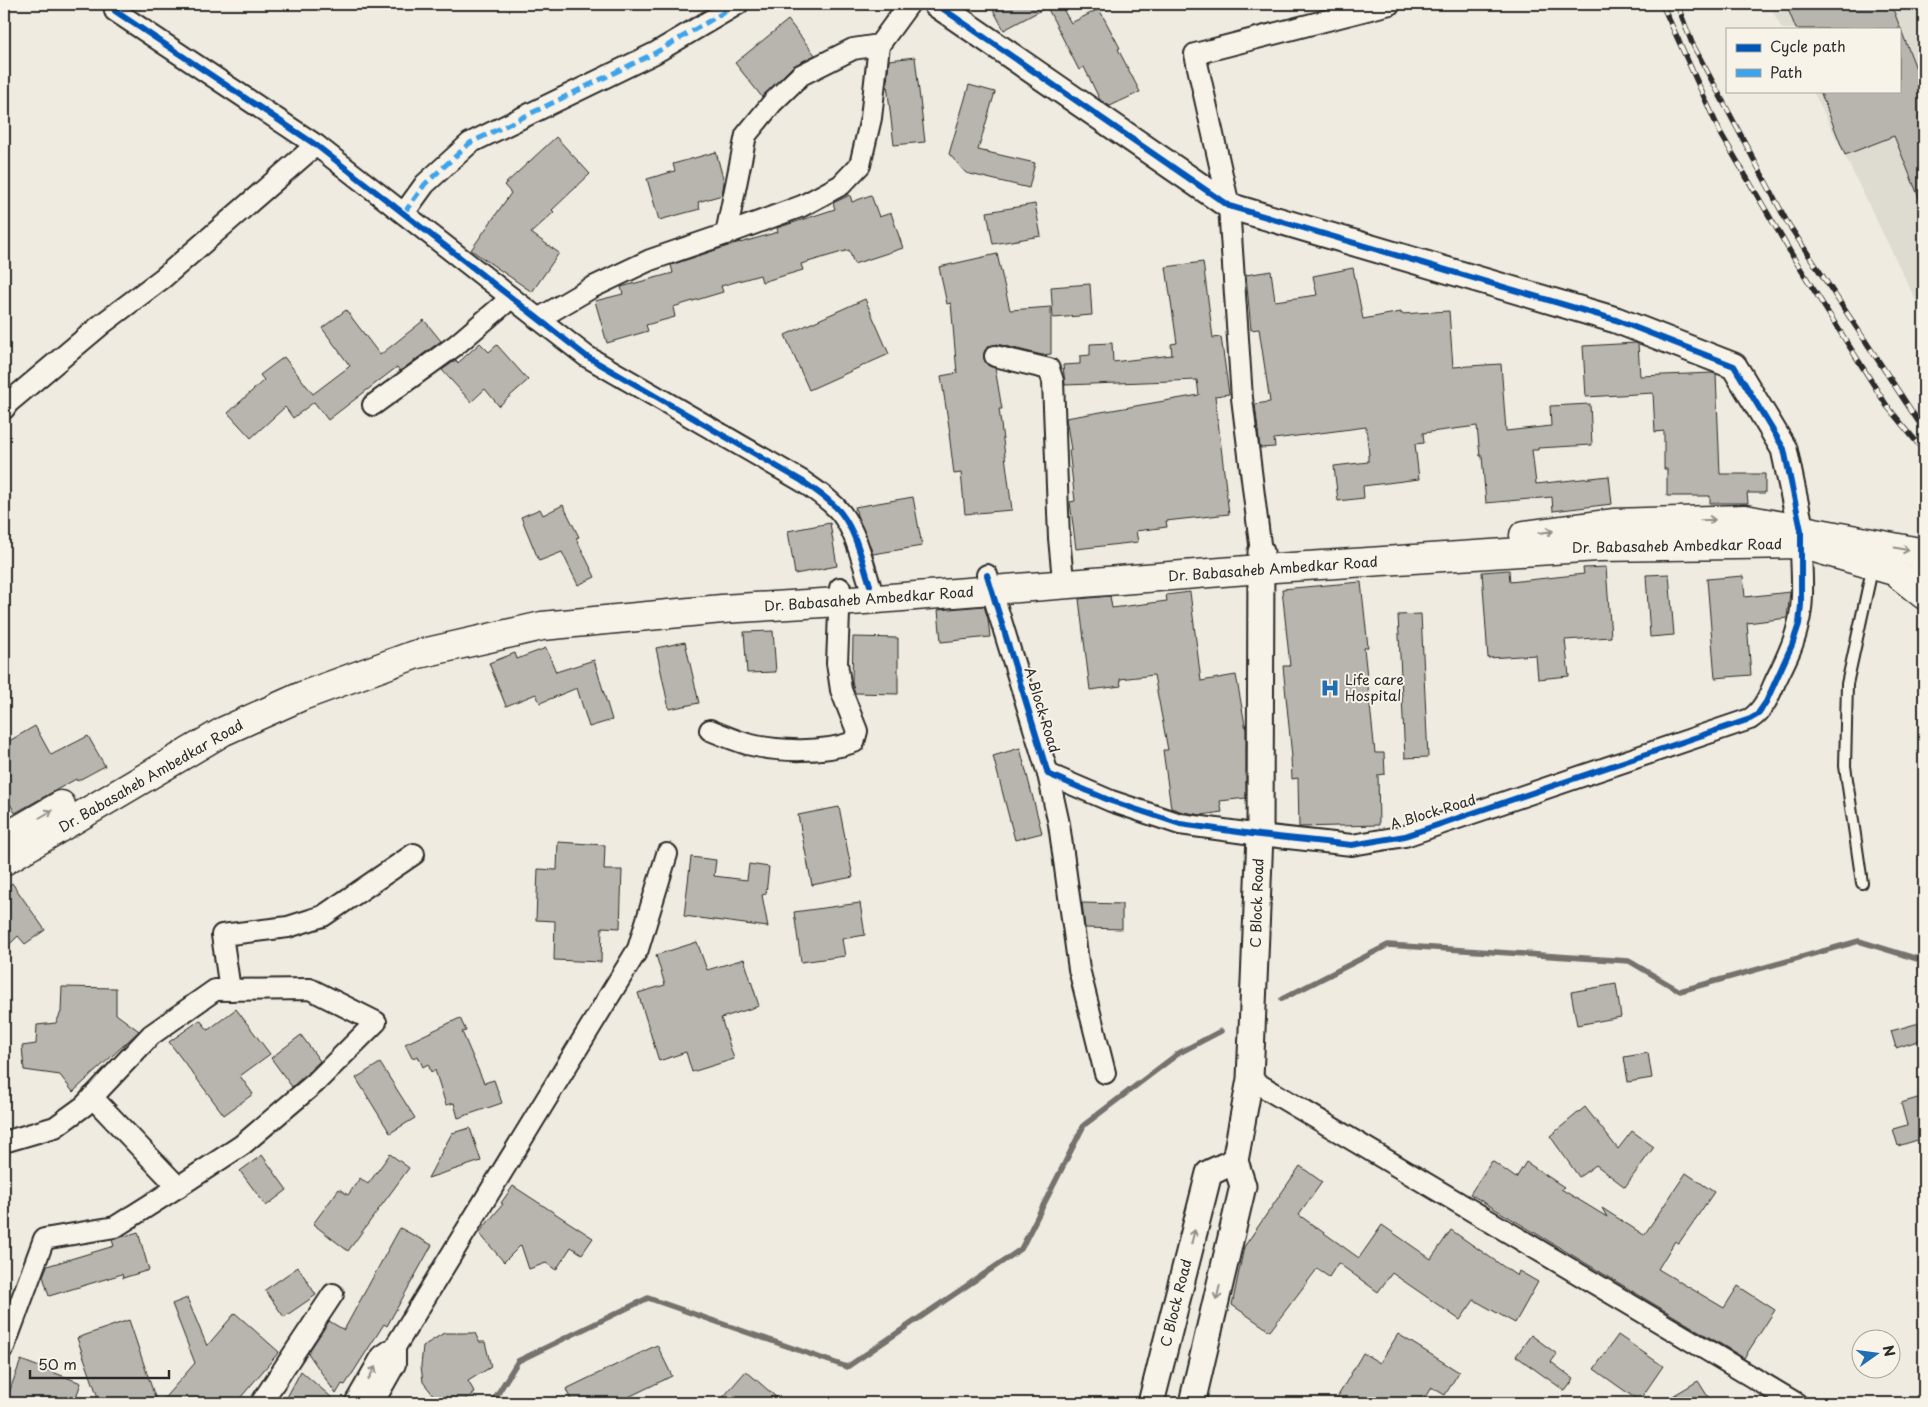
<svg xmlns="http://www.w3.org/2000/svg" width="1928" height="1407" viewBox="0 0 1928 1407" font-family="'Playpen Sans',sans-serif">
<rect width="100%" height="100%" fill="#efebe0"/>
<filter id="ink" filterUnits="userSpaceOnUse"><feTurbulence type="fractalNoise" baseFrequency=".02" numOctaves="2"/><feDisplacementMap in="SourceGraphic" scale="10" xChannelSelector="R" yChannelSelector="G"/><feConvolveMatrix kernelMatrix="1 2 1 2 8 2 1 2 1" color-interpolation-filters="sRGB"/></filter>
<g filter="url(#ink)">
<!-- built -->
<polygon fill="#dedbd1" points="1769,4 1924,4 1924,317 1813,91 1899,91 1899,29 1782,29"/>
<g fill="none" stroke-linecap="round" stroke-linejoin="round">
<!-- stream -->
<g stroke="#74726e" stroke-width="5.5">
<polyline points="1282,999 1388,945 1629,961 1680,991 1859,941 1924,961"/>
<polyline points="492,1403 518,1361 648,1298 847,1367 1021,1249 1084,1125 1179,1053 1221,1031"/>
</g>
</g>
<!-- building -->
<g fill="#b8b5ae" stroke="#2b2b2b">
<polygon points="990,4 1060,4 1071,23 1099,9 1120,48 1118,49 1140,92 1110,106 1100,100 1084,67 1079,70 1047,7 1004,30"/>
<polygon points="1786,4 1891,4 1924,89 1924,124 1918,127 1924,143 1924,210 1894,136 1845,155 1820,91 1899,91 1899,29 1796,29"/>
<polygon points="788,20 815,55 793,66 762,97 735,63"/>
<polygon points="915,57 925,142 894,145 887,84 889,60"/>
<polygon points="969,85 995,92 978,150 1035,163 1029,188 966,173 949,154"/>
<polygon points="556,137 590,174 552,210 554,212 531,233 559,253 532,292 471,250 511,193 504,185"/>
<polygon points="716,152 724,182 722,195 698,202 700,209 659,220 647,179 675,171 673,164"/>
<polygon points="850,195 852,202 871,195 879,217 891,213 903,248 854,264 849,250 801,264 803,270 762,282 760,275 721,286 723,292 673,307 675,317 646,325 648,331 607,343 595,301 623,294 621,287 673,273 671,265 740,242 740,243 778,232 777,228 835,209 833,203"/>
<polygon points="1035,204 1041,236 993,244 987,212"/>
<polygon points="997,254 1010,310 1051,307 1051,354 1042,355 997,344 987,348 984,353 984,359 987,364 995,368 1002,409 999,409 1012,510 965,514 961,473 954,474 949,433 950,433 941,376 957,373 951,303 947,304 939,267"/>
<polygon points="1203,262 1213,338 1221,337 1229,394 1215,396 1229,514 1166,521 1167,527 1136,531 1138,542 1076,549 1070,502 1075,501 1069,450 1071,450 1066,418 1199,395 1197,380 1065,385 1063,365 1080,364 1080,356 1090,355 1090,344 1112,343 1113,362 1172,355 1171,344 1177,343 1166,267"/>
<polygon points="1353,268 1363,319 1401,312 1401,314 1449,311 1453,367 1501,364 1506,431 1551,426 1550,406 1590,404 1592,445 1538,448 1538,450 1532,450 1536,484 1609,476 1612,504 1553,511 1552,497 1486,503 1482,456 1480,456 1477,426 1423,433 1424,443 1415,444 1419,479 1363,486 1364,498 1338,501 1334,466 1368,462 1368,455 1369,455 1366,427 1274,439 1275,447 1260,448 1255,404 1270,402 1259,329 1251,330 1246,275 1271,271 1275,301 1317,295 1313,276"/>
<polygon points="1090,284 1092,315 1053,318 1051,287"/>
<polygon points="865,299 889,354 809,390 785,335"/>
<polygon points="346,310 380,355 424,320 441,341 400,371 397,367 328,420 314,402 293,418 285,407 251,438 228,413 264,380 260,375 284,357 313,394 350,366 322,328"/>
<polygon points="480,343 489,352 497,345 528,380 499,406 485,389 471,402 442,370 456,360 458,363"/>
<polygon points="1636,343 1638,344 1640,376 1712,373 1716,374 1720,474 1765,474 1765,493 1747,493 1748,503 1710,503 1710,496 1667,496 1667,469 1664,469 1664,431 1655,432 1653,393 1586,397 1583,346"/>
<polygon points="913,497 922,546 873,554 857,515 855,507"/>
<polygon points="563,505 579,537 576,538 595,577 578,585 562,552 539,561 521,517 540,509 543,515"/>
<polygon points="830,523 837,566 795,574 788,531"/>
<polygon points="1606,567 1611,637 1565,640 1569,676 1538,679 1536,655 1488,658 1482,572 1509,570 1510,582 1584,574 1583,568"/>
<polygon points="1669,574 1674,635 1650,637 1646,575"/>
<polygon points="1743,576 1745,597 1790,592 1787,618 1747,623 1751,675 1715,678 1707,579"/>
<polygon points="1361,582 1368,647 1364,648 1375,753 1384,753 1385,774 1378,775 1379,825 1299,827 1298,778 1292,779 1291,757 1292,757 1283,666 1290,666 1282,589"/>
<polygon points="1190,592 1201,681 1236,675 1246,730 1246,798 1220,801 1222,812 1202,815 1183,812 1171,808 1163,750 1168,750 1154,675 1120,679 1121,686 1090,690 1079,599 1110,596 1112,608 1167,601 1166,595"/>
<polygon points="984,606 988,619 990,637 941,642 938,610"/>
<polygon points="1421,614 1428,757 1405,758 1398,615"/>
<polygon points="773,631 776,672 747,673 744,632"/>
<polygon points="853,637 898,638 898,694 855,693 852,682"/>
<polygon points="685,642 699,703 669,709 656,648"/>
<polygon points="546,648 556,672 594,660 612,720 589,727 577,688 540,703 536,694 506,706 489,663 515,653 517,659"/>
<polygon points="35,726 51,755 88,736 105,766 77,781 76,779 15,813 4,793 4,744"/>
<polygon points="1020,748 1042,833 1015,840 993,756"/>
<polygon points="839,807 853,877 812,885 798,815"/>
<polygon points="558,842 605,845 604,870 622,870 620,928 602,927 601,962 554,960 555,921 536,920 538,869 557,870"/>
<polygon points="691,857 716,860 714,876 747,880 749,864 769,867 766,894 762,895 768,927 684,916"/>
<polygon points="12,883 45,930 25,944 18,936 4,950 4,889"/>
<polygon points="860,903 865,935 842,939 845,956 801,962 794,912"/>
<polygon points="1082,903 1122,904 1122,929 1085,928"/>
<polygon points="697,942 707,970 744,959 759,1006 721,1018 734,1059 692,1072 686,1052 659,1061 638,993 665,985 656,955"/>
<polygon points="1616,984 1621,1017 1577,1025 1571,992"/>
<polygon points="62,987 116,988 116,1014 139,1031 73,1092 60,1075 24,1070 22,1046 36,1044 37,1025 56,1023 61,1012"/>
<polygon points="236,1009 270,1054 240,1076 253,1094 224,1115 169,1042 200,1020 208,1030"/>
<polygon points="460,1018 466,1031 462,1032 484,1083 494,1080 502,1103 458,1118 454,1103 446,1105 435,1070 431,1072 428,1064 423,1067 418,1056 412,1058 405,1044"/>
<polygon points="1919,1023 1924,1039 1896,1048 1891,1031"/>
<polygon points="301,1035 320,1061 292,1087 271,1058"/>
<polygon points="1648,1053 1652,1078 1628,1082 1624,1057"/>
<polygon points="380,1063 415,1118 390,1133 356,1078"/>
<polygon points="1924,1096 1924,1138 1898,1146 1893,1129 1907,1125 1901,1103"/>
<polygon points="1585,1107 1618,1149 1632,1131 1654,1147 1625,1187 1596,1165 1579,1177 1550,1136"/>
<polygon points="470,1128 481,1161 428,1178 452,1133"/>
<polygon points="390,1154 409,1168 348,1251 313,1224 339,1189 348,1195 360,1178 368,1184"/>
<polygon points="262,1155 287,1190 266,1206 240,1171"/>
<polygon points="1492,1161 1516,1178 1526,1162 1564,1187 1561,1189 1607,1217 1602,1208 1644,1235 1686,1173 1714,1192 1679,1243 1675,1241 1658,1269 1724,1308 1738,1286 1775,1310 1744,1358 1470,1194"/>
<polygon points="1300,1166 1322,1182 1299,1215 1359,1258 1382,1225 1431,1259 1451,1230 1517,1276 1519,1271 1538,1282 1515,1323 1474,1300 1460,1320 1392,1273 1378,1292 1338,1263 1329,1277 1317,1269 1270,1331 1232,1305 1244,1247"/>
<polygon points="513,1186 593,1238 582,1254 571,1247 556,1270 546,1263 529,1269 521,1245 504,1262 479,1233 503,1204 501,1203"/>
<polygon points="400,1228 432,1245 387,1326 384,1324 345,1385 342,1384 336,1394 308,1353 329,1321 344,1330"/>
<polygon points="138,1232 149,1270 123,1278 122,1274 49,1296 43,1276 47,1266 114,1246 112,1240"/>
<polygon points="298,1267 316,1295 284,1317 265,1290"/>
<polygon points="187,1298 207,1346 235,1313 279,1352 236,1403 160,1403 195,1363 172,1304"/>
<polygon points="129,1320 157,1403 100,1403 77,1338"/>
<polygon points="444,1333 475,1333 479,1342 485,1342 491,1367 468,1381 475,1393 462,1402 438,1401 423,1382 421,1366 423,1346"/>
<polygon points="1398,1334 1459,1372 1445,1395 1431,1387 1422,1403 1334,1403 1363,1353 1380,1363"/>
<polygon points="1531,1335 1557,1354 1551,1362 1574,1379 1565,1391 1516,1356"/>
<polygon points="1618,1335 1663,1366 1639,1401 1594,1369"/>
<polygon points="657,1345 672,1376 616,1403 572,1403 566,1389"/>
<polygon points="21,1360 81,1383 74,1403 5,1403"/>
<polygon points="301,1371 338,1403 284,1403"/>
<polygon points="746,1371 783,1403 718,1403"/>
<polygon points="1698,1381 1712,1403 1661,1403"/>
</g>
<g fill="none" stroke-linecap="round" stroke-linejoin="round">
<!-- service casing -->
<g stroke="#2b2b2b" stroke-width="14">
<polyline id="service" points="1862,883 1845,766 1847,684 1873,565"/>
</g>
<!-- minor casing -->
<g stroke="#2b2b2b" stroke-width="24">
<g id="minor">
<path d="M119 4 115 11 316 145 586 356 802 481C816 491 831 500 841 513 857 534 862 561 870 585"/>
<polyline points="404,213 425,184 470,143 655,53 738,4"/>
<polyline points="726,234 802,206 841,185 860,165 871,118 879,45"/>
<polyline points="538,319 591,288 650,260 726,234 746,135 773,102 801,75 853,49 879,45 909,4"/>
<polyline points="995,356 1049,369 1053,381 1059,538 1062,569"/>
<polyline points="373,405 456,345 511,298"/>
<polyline points="4,409 8,403 102,324 163,278 316,145"/>
<polyline points="1261,552 1242,398 1229,206 1195,54 1390,4"/>
<path d="M987 575 1048 774 1111 801 1180 824 1260 835 1352 845 1405 836 1750 719C1763 711 1769 696 1775 682 1784 663 1794 645 1798 625 1805 599 1801 570 1801 544"/>
<path d="M710 730C722 735 734 740 747 744 778 752 824 753 854 742L857 731 841 690 837 663 840 588"/>
<polyline points="1048,774 1059,824 1079,969 1105,1073"/>
<polyline points="230,990 222,935 288,927 323,916 414,854"/>
<polyline points="1250,1079 1796,1403"/>
<polyline points="92,1097 178,1187"/>
<polyline points="4,1142 55,1127 84,1106 151,1035 215,990 310,989 376,1022 315,1083 242,1145 178,1187 115,1227 44,1239 4,1347"/>
<polyline points="261,1403 333,1294"/>
<polyline points="355,1403 382,1356 395,1347 638,949 667,854"/>
<polyline points="373,1403 395,1364 395,1347"/>
</g>
</g>
<!-- tertiary casing -->
<g stroke="#2b2b2b" stroke-width="29">
<g id="tertiary">
<polyline points="936,4 1229,206 1616,320 1734,366 1784,449 1801,530 1801,544"/>
<polyline points="1151,1403 1209,1173 1235,1161"/>
<polyline points="1192,1403 1243,1186 1235,1161 1250,1079 1260,835 1261,552"/>
</g>
</g>
<!-- secondary casing -->
<g stroke="#2b2b2b" stroke-width="31">
<g id="secondary">
<polyline points="1524,535 1613,523 1745,519 1914,551 1924,560"/>
<polyline points="4,838 61,805"/>
<polyline points="4,861 224,731 302,696 414,655 542,626 722,609 839,602 1260,569 1598,547 1801,544 1894,571 1924,595"/>
</g>
</g>
<!-- service -->
<use href="#service" stroke="#f7f3e8" stroke-width="10"/>
<!-- minor -->
<use href="#minor" stroke="#f7f3e8" stroke-width="20"/>
<!-- tertiary -->
<use href="#tertiary" stroke="#f7f3e8" stroke-width="25"/>
<!-- secondary -->
<use href="#secondary" stroke="#f7f3e8" stroke-width="28"/>
<!-- rail casing -->
<g stroke="#2b2b2b" stroke-width="5.5">
<g id="rail">
<polyline points="1662,4 1720,132 1795,260 1887,406 1924,451"/>
<polyline points="1677,4 1692,43 1787,222 1924,430"/>
</g>
</g>
<!-- rail -->
<use href="#rail" stroke="#f7f3e8" stroke-width="4" stroke-dasharray="11" stroke-linecap="butt"/>
<!-- quiet -->
<polyline stroke="#3ea3eb" stroke-width="5" stroke-dasharray="10 5" stroke-linecap="butt" points="404,213 425,184 470,143 655,53 738,4"/>
<!-- cycleway casing -->
<g stroke="#f7f3e8" stroke-width="9">
<g id="cycleway">
<path d="M119 4 115 11 316 145 586 356 802 481C816 491 831 500 841 513 857 534 862 561 870 585"/>
<polyline points="936,4 1229,206 1616,320 1734,366 1784,449 1801,530 1801,605 1799,624 1792,645 1766,702 1757,715 1750,719 1405,836 1352,845 1260,835 1180,824 1111,801 1048,774 987,575"/>
</g>
</g>
<!-- cycleway -->
<use href="#cycleway" stroke="#0057b8" stroke-width="6"/>
</g>
<!-- one-way arrows -->
<defs><path id="oneway-shaft" d="M-6 0H5M1.5-3L5.5 0L1.5 3" fill="none" stroke-width="1.6" stroke-linecap="round" stroke-linejoin="round" transform="scale(1.25)"/></defs>
<g stroke="#918f8a">
<use href="#oneway-shaft" transform="translate(1708 520) rotate(-2)"/>
<use href="#oneway-shaft" transform="translate(1546 532) rotate(-7)"/>
<use href="#oneway-shaft" transform="translate(1902 549) rotate(11)"/>
<use href="#oneway-shaft" transform="translate(46 814) rotate(-30)"/>
<use href="#oneway-shaft" transform="translate(1193 1237) rotate(-76)"/>
<use href="#oneway-shaft" transform="translate(1218 1293) rotate(103)"/>
<use href="#oneway-shaft" transform="translate(372 1373) rotate(-60)"/>
</g>
</g>
<!-- icons -->
<defs>
<g id="hospital-bare" transform="scale(1.5)"><path d="M-5-5h3v3.5h4V-5h3V5h-3V1.5h-4V5h-3Z" fill="#1f6fb2" stroke="#f7f3e8" stroke-width="2.5" paint-order="stroke"/></g>
</defs>
<g fill-rule="evenodd">
<use href="#hospital-bare" x="1330" y="688"/>
</g>
<g text-anchor="middle" stroke-width="4" stroke-linejoin="round" paint-order="stroke">
<!-- street labels -->
<g font-size="14" fill="#2b2b2b" stroke="#f7f3e8">
<text transform="translate(1677 546) rotate(-1)" y="5">Dr. Babasaheb Ambedkar Road</text>
<text transform="translate(1273 569) rotate(-4)" y="5">Dr. Babasaheb Ambedkar Road</text>
<text transform="translate(869 599) rotate(-4)" y="5">Dr. Babasaheb Ambedkar Road</text>
<text transform="translate(1042 710) rotate(73)" y="5">A Block Road</text>
<text transform="translate(151 776) rotate(-30)" y="5">Dr. Babasaheb Ambedkar Road</text>
<text transform="translate(1433 812) rotate(-17)" y="5">A Block Road</text>
<text transform="translate(1257 903) rotate(-88)" y="5">C Block Road</text>
<text transform="translate(1176 1303) rotate(-76)" y="5">C Block Road</text>
</g>
<!-- poi labels -->
<g font-size="14" fill="#2b2b2b" stroke="#f7f3e8" text-anchor="start">
<text x="1345" y="685">Life care<tspan x="1345" dy="16">Hospital</tspan></text>
</g>
</g>
<!-- margin -->
<rect width="1928" height="1407" fill="none" stroke="#f7f3e8" stroke-width="20"/>
<rect x="10" y="10" width="1908" height="1387" fill="none" stroke="#2b2b2b" stroke-width="2" filter="url(#ink)"/>
<!-- legend -->
<rect x="1726" y="28" width="175" height="65" fill="#f7f3e8" stroke="#a5a39c"/>
<rect x="1736" y="44" width="25" height="8" fill="#0057b8" stroke="#a5a39c"/>
<text x="1770" y="52" font-size="15" fill="#2b2b2b">Cycle path</text>
<rect x="1736" y="69" width="25" height="8" fill="#3ea3eb" stroke="#a5a39c"/>
<text x="1770" y="78" font-size="15" fill="#2b2b2b">Path</text>
<!-- north arrow -->
<g transform="translate(1876 1354) rotate(76)"><circle r="24" fill="#f7f3e8" stroke="#a5a39c"/>
<path d="M0-4L9 19L0 12L-9 19Z" fill="#1f6fb2"/>
<text y="-8" font-size="14" font-weight="bold" text-anchor="middle" fill="#2b2b2b">N</text>
</g>
<!-- scale -->
<path d="M30 1370v8h139v-8" fill="none" stroke="#2b2b2b" stroke-width="2.5"/>
<text x="38" y="1370" font-size="15" fill="#2b2b2b" stroke="#f7f3e8" stroke-width="4" paint-order="stroke">50 m</text>
</svg>
